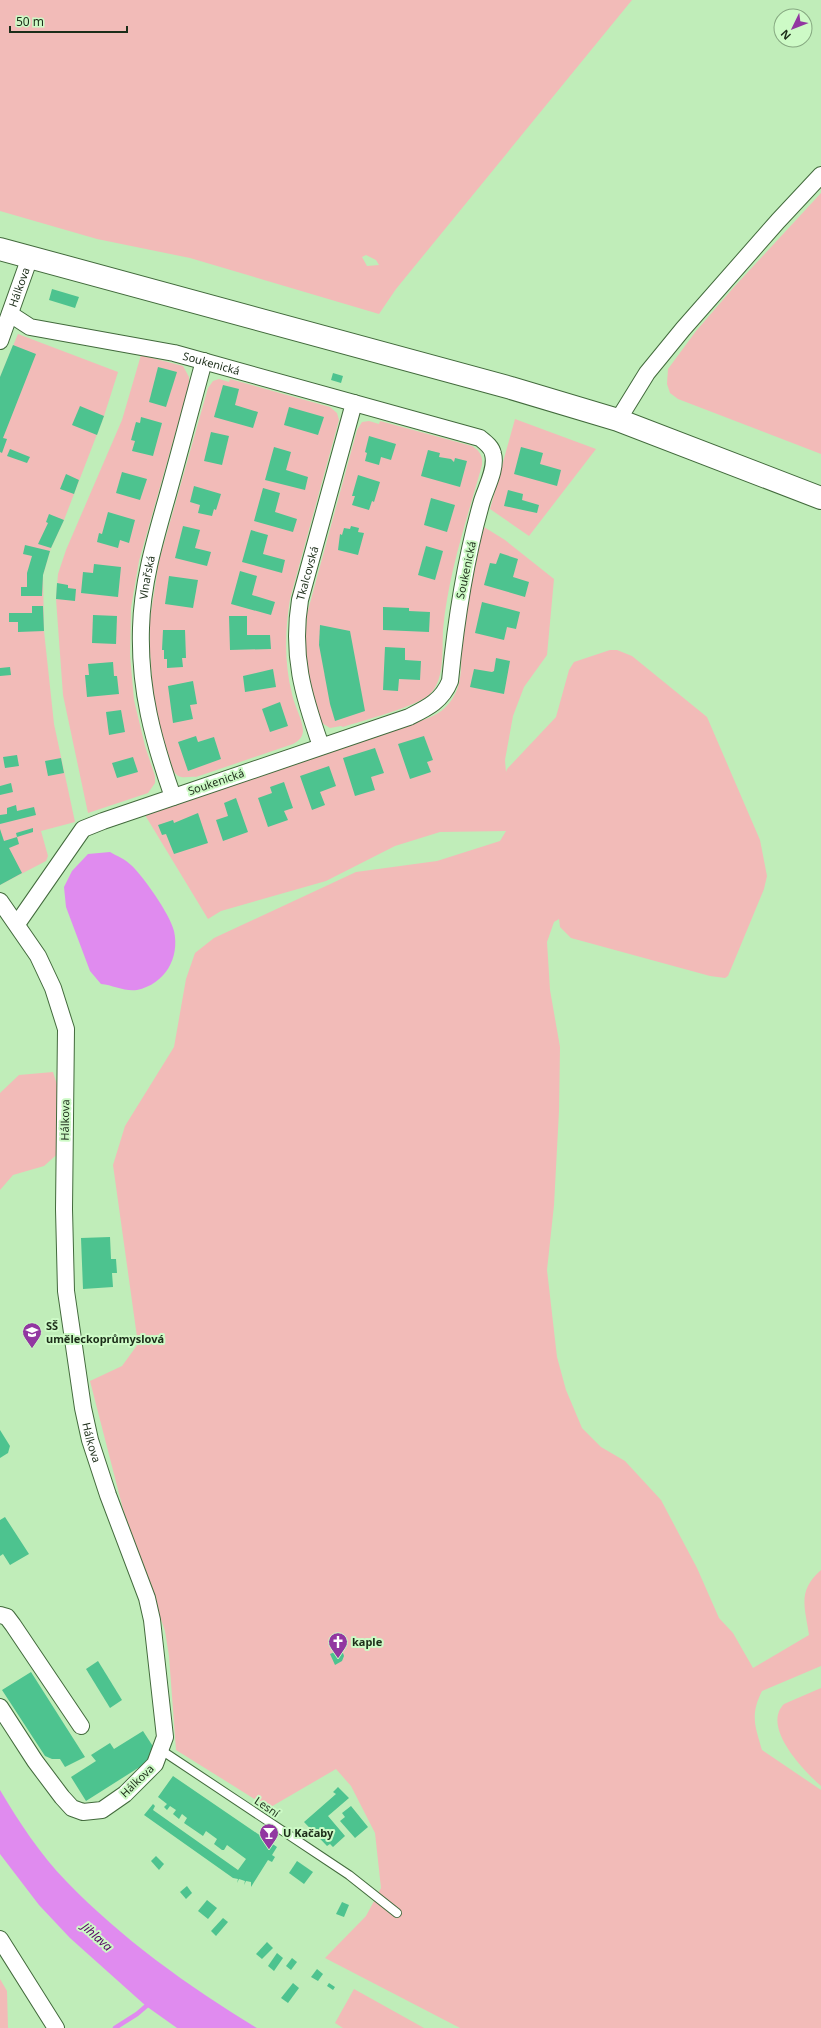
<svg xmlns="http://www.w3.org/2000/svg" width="821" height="2028" viewBox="0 0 821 2028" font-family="'Noto Sans',sans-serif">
<rect width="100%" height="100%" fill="#c0edb9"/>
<!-- green -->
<g fill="#f2bbb8" fill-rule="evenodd">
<path d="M0 0H632L396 289 379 314 190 258 97 239 0 211ZM366 255 376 260 379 265 367 266 362 257Z"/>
<polygon points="821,193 821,454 678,399 670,393 667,384 668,369 696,331 734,287"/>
<polygon points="18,334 118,372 104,416 64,520 51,548 43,575 44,631 54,724 75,822 41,831 48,856 46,861 0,885 0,377"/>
<polygon points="141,355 183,366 189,377 189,385 139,561 131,608 130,655 134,700 145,746 155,776 155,783 148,793 88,813 63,695 56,599 58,574 66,550 122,420"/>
<path d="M219 379 229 382 230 379 330 407 337 413 339 420 290 599C285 631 284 662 292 694 294 705 302 718 303 730 303 737 299 741 293 744L196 777C186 776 179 781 173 770L157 717 153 692 150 652V619L159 561 208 388 213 381Z"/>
<polygon points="515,419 596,449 529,536 490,509"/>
<path d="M369 421 379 424 380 421 472 446C480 451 483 456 482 465 467 519 448 574 443 630 442 649 445 680 430 694 418 706 362 721 343 727L341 726 330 728 322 723C306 689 304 651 307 614L357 430 362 422Z"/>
<path d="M484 527 505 540 554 579 547 655 524 687 513 716 505 760 506 772 507 769 556 717 569 670 574 662 610 650H617L632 656 707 717 760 840 767 876 764 889 728 976 725 978 710 976 571 938 560 927 559 919 554 922 547 942 550 990 560 1047 559 1111 554 1205 547 1270 557 1357 566 1390 582 1428 601 1447 625 1461 661 1500 697 1568 719 1618 733 1633 753 1668 809 1635C805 1607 797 1591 821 1570V1666L762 1691C750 1715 755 1726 762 1750L821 1790V2028H460L325 1958 366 1916 381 1888 375 1833 351 1786 336 1769 269 1808 176 1750 169 1656 165 1631 123 1509 90 1381 122 1366 138 1344 113 1165 125 1126 174 1047 186 979 195 953 214 938 356 872 437 861 500 841 506 831 440 832 395 846 326 881 221 911 208 919 145 815 423 720C438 715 448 708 455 694 464 678 460 653 462 636 466 599 475 563 484 527Z"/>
<polygon points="53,1072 69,1123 63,1149 44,1166 13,1175 0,1190 0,1093 19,1075"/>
<path d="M821 1688V1786C804 1771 761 1727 784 1704Z"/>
<polygon points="0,1979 7,1991 8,2028 0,2028"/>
<polygon points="354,1989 424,2028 343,2028 335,2023"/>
</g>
<!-- water -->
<g fill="#e08bef">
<path d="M110 852C117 856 125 859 131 865 143 876 170 914 174 931 180 958 165 984 137 990 125 992 113 985 101 984L90 971 66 907 64 887 72 871 88 854Z"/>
<path d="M0 1790C19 1822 40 1854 66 1881 122 1939 188 1986 257 2028H177L146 2006 70 1938 39 1905 0 1854Z"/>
</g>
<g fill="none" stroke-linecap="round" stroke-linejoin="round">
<!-- stream -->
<polyline stroke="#e08bef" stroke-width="4.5" points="115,2028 137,2014 151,2002"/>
</g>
<!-- building -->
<g fill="#4dc38f">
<polygon points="52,289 79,297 75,308 49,300"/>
<polygon points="13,345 36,354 3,438 7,439 2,453 0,452 0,377"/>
<polygon points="158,367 177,372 166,407 149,402"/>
<polygon points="333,373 343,376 341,383 331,380"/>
<polygon points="223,385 239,389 235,405 258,412 253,428 214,417"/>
<polygon points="80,406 104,416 97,435 72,425"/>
<polygon points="289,407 324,417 318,435 284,425"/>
<polygon points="141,417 162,423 153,456 132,451 135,441 131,440 136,422 140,423"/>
<polygon points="211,432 229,436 222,465 204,461"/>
<polygon points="369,436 396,444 391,460 381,457 379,465 365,461 367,453 365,452"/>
<polygon points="274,447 291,452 286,470 308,477 305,490 265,480"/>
<polygon points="521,447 543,453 540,464 561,470 557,486 514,474"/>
<polygon points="10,449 30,457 27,463 7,456"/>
<polygon points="428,450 440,453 439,457 451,459 454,462 455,458 467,461 460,487 421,476"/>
<polygon points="122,472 147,479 140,500 116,493"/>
<polygon points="66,474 79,480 74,494 60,489"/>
<polygon points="358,475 380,482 374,502 372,501 369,510 352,505 355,496 352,496"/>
<polygon points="194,486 221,494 216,510 214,509 212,516 198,513 200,505 190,502"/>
<polygon points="263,488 280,493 275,512 297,519 293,532 254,521"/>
<polygon points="508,490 523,494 522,500 539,505 537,513 504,506"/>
<polygon points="431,498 455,505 447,532 424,525"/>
<polygon points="108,512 135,520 129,543 120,540 118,548 97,542 99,533 102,534"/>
<polygon points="49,514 64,520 51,548 38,544 48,523 46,522"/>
<polygon points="183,526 200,530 195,548 211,552 207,566 175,558"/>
<polygon points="351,526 359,528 358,532 364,533 358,555 338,550 340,534 342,535 344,528 350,529"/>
<polygon points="251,530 268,535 263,554 285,560 282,573 242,562"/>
<polygon points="25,545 50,551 43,575 42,596 21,596 21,587 27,587 27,573 32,556 23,554"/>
<polygon points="426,546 443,551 435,580 418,575"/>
<polygon points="500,553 518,559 513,577 529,582 525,597 484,585 490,563 496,564"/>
<polygon points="94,564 121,567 118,597 81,593 83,572 93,573"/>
<polygon points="240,571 257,576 252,595 275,602 271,615 231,604"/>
<polygon points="169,576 198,580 193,608 165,604"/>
<polygon points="57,583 68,585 68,588 76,589 75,601 56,599"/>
<polygon points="482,602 520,612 516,629 507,627 504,640 475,633"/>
<polygon points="32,606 43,606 44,631 18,632 18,622 9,622 9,613 32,613"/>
<polygon points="383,607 409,608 409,611 430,612 429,632 383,630"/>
<polygon points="93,615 117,616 116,644 92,643"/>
<polygon points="229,616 247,616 247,635 270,635 271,649 230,650"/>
<polygon points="320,625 350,631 365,711 335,721 330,704 319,645"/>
<polygon points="163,630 185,630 186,658 182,658 183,667 167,668 167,659 164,659 164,650 162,650"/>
<polygon points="385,647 405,648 405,660 421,661 420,680 399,679 398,691 383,690"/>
<polygon points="496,658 510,661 504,694 470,687 474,669 492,672 494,671"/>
<polygon points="113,662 114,676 117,676 119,694 87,697 85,675 89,675 88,664"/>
<polygon points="10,667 11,675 0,676 0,668"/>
<polygon points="273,669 276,687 245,692 243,676"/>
<polygon points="193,681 197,704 190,705 193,719 173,723 168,686"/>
<polygon points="280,702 288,726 270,732 262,709"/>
<polygon points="121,710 125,732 109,735 106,712"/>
<polygon points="196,736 198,742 214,737 221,759 188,771 178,742"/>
<polygon points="424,736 433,760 427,762 431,772 410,779 398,744"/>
<polygon points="375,748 384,773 371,777 375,790 355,796 343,758"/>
<polygon points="17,755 19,766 5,768 3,757"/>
<polygon points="133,757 138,772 117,778 112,763"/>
<polygon points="61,758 64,773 48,776 45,761"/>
<polygon points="329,766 336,786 320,792 325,805 312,810 300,776"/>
<polygon points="284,782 293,808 284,811 288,820 268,827 258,798 272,793 270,787"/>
<polygon points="11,783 13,792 0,795 0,786"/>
<polygon points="236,798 248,832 223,841 216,820 228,816 224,803"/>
<polygon points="16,805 17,811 34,807 36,815 0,824 0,815 7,814 7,808"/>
<polygon points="198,813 208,843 174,854 166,834 162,835 158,825 173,820 174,823"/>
<polygon points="33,828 33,832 17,837 16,833"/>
<polygon points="0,829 4,841 17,837 19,844 9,848 22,873 0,885"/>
<polygon points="110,1237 111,1259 116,1259 117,1273 112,1273 113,1287 83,1289 81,1238"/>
<polygon points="0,1430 10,1446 8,1453 0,1458"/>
<polygon points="5,1517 29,1554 10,1565 3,1554 0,1556 0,1520"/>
<polygon points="337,1651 343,1653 344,1656 342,1661 335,1665 330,1654"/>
<polygon points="98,1661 122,1700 110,1708 86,1669"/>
<polygon points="31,1672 85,1757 65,1767 60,1759 52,1759 45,1756 2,1690"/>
<polygon points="143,1731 154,1748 146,1763 86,1801 71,1777 96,1761 91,1755 110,1743 114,1749"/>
<polygon points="173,1776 277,1847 272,1855 275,1857 272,1862 268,1860 251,1887 251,1882 246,1881 244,1885 245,1881 239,1879 237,1883 238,1879 233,1878 144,1815 153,1804 155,1806 153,1810 238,1870 246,1859 227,1845 224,1850 222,1850 214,1844 217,1839 206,1831 203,1836 184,1823 187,1818 182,1814 179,1819 173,1814 176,1810 170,1806 167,1810 164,1807 167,1804 158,1797"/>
<polygon points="338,1787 349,1798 328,1816 345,1836 333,1847 330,1844 327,1846 304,1822 336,1794 333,1792"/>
<polygon points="351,1806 368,1827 355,1838 340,1821 345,1817 342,1813"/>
<polygon points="156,1856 164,1864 159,1870 151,1861"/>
<polygon points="297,1861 313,1872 304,1884 289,1873"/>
<polygon points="187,1886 192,1893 186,1899 180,1892"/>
<polygon points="207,1900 217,1908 208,1919 198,1911"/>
<polygon points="342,1902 349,1905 344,1917 336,1914"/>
<polygon points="223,1918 228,1922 216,1936 211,1931"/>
<polygon points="267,1942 273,1948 262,1959 256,1954"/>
<polygon points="277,1953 283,1958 274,1971 268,1966"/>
<polygon points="292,1958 297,1962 291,1970 286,1966"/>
<polygon points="317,1969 323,1974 318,1981 311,1977"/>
<polygon points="293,1983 299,1988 288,2003 281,1998"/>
<polygon points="329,1983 335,1987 333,1990 327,1986"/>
</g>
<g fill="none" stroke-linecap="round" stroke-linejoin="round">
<!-- lane casing -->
<g stroke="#426a3c" stroke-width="10">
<polyline id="lane" points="161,1750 349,1875 397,1913"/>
</g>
<!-- street casing -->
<g stroke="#426a3c" stroke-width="18">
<g id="street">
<path id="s1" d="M10 314 30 327 174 353 480 438C485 442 492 447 493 454 497 468 486 488 482 501 465 560 456 620 450 681 442 701 427 708 409 717L103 821 83 829 17 924"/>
<path id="s2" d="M0 341 30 257"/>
<polyline points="618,420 647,373 683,329 778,221 821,175"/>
<path id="s3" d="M321 746C303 695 291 655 300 600L354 403"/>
<path id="s4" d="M173 797C153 740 139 689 141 628 142 585 154 543 166 501 179 455 191 408 204 361"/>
<path id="s5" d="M0 901 38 956 53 988 66 1029 64 1209 66 1291 83 1408 90 1440 108 1495 147 1598 152 1620 165 1737 155 1764 125 1794 102 1810 83 1812 72 1808 62 1797 35 1761 0 1707"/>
<polyline points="0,1615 7,1617 13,1625 81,1726"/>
<polyline points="0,1939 56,2028"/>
</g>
</g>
<!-- secondary casing -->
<g stroke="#426a3c" stroke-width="24">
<polyline id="secondary" points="0,249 511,388 618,420 821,498"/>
</g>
<!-- lane -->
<use href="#lane" stroke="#fff" stroke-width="8"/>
<!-- street -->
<use href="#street" stroke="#fff" stroke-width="16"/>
<!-- secondary -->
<use href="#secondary" stroke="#fff" stroke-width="22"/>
</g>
<!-- icons -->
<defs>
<g id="university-pin" transform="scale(1)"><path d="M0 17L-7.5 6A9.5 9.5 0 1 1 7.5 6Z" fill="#9237a1" stroke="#cdfac6"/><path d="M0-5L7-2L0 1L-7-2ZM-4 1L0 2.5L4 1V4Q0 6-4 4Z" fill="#fff"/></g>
<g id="church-pin" transform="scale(1)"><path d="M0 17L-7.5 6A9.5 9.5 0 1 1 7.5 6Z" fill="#9237a1" stroke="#cdfac6"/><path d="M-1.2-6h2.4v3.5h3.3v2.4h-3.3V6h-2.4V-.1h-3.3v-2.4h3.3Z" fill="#fff"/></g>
<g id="bar-pin" transform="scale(1)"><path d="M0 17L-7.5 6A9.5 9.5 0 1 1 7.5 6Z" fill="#9237a1" stroke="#cdfac6"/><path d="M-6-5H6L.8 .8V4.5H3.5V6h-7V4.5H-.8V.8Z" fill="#fff"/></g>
</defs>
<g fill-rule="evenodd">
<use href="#university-pin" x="32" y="1332"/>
<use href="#church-pin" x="338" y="1642"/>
<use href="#bar-pin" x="269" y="1833"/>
</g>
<g text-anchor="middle" stroke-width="4" stroke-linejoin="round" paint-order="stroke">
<!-- street labels -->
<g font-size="11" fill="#1c2d19" stroke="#cdfac6">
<text dy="4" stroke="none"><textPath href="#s2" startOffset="57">Hálkova</textPath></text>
<text dy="4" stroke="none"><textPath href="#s1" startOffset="209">Soukenická</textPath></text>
<text transform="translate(466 570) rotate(-78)" y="4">Soukenická</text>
<text dy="4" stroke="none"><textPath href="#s3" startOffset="177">Tkalcovská</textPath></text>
<text dy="4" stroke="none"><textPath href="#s4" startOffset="224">Vlnařská</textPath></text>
<text transform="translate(216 782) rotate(-19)" y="4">Soukenická</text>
<text transform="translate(65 1120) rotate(-89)" y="4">Hálkova</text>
<text dy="4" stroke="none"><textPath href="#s5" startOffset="561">Hálkova</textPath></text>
<text transform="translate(137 1781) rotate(-44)" y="4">Hálkova</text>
<text transform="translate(267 1807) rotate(34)" y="4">Lesní</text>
</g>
<!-- poi labels -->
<g font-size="11" font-weight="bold" fill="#1c2d19" stroke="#cdfac6" text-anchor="start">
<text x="46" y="1330">SŠ<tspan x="46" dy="13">uměleckoprůmyslová</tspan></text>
<text x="352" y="1646">kaple</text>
<text x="283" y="1837">U Kačaby</text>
</g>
<!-- water labels -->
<g font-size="12" font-style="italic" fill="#570264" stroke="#cdfac6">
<text transform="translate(97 1937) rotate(42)" y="4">Jihlava</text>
</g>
</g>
<!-- north arrow -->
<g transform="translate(793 28) rotate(227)"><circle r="19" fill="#cdfac6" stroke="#86a881"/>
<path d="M0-3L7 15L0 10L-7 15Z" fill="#9237a1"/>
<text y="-6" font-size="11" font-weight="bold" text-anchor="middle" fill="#1c2d19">N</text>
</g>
<!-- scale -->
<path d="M10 26v6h117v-6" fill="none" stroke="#1c2d19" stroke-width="2"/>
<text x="16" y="26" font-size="12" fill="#1c2d19" stroke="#cdfac6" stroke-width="3" paint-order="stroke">50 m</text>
</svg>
